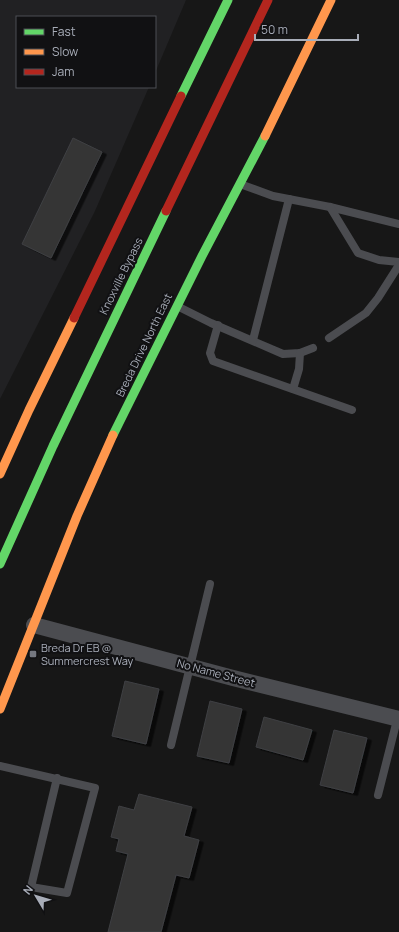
<svg xmlns="http://www.w3.org/2000/svg" width="399" height="932" viewBox="0 0 399 932" font-family="Manrope,sans-serif">
<defs>
<filter id="shadow"><feDropShadow dx="4.5" dy="2.5" stdDeviation="0" flood-color="#0009"/></filter>
</defs>
<rect width="100%" height="100%" fill="#171717"/>
<!-- built -->
<polygon fill="#212123" points="0,0 186,0 155,73 155,17 17,17 17,87 149,87 95,211 0,399"/>
<!-- building -->
<g fill="#353536" stroke="#3f4043" filter="url(#shadow)">
<polygon points="73,138 102,152 51,258 22,244"/>
<polygon points="125,681 159,689 146,744 112,736"/>
<polygon points="210,701 242,709 229,763 197,756"/>
<polygon points="264,717 312,730 303,760 256,747"/>
<polygon points="334,730 367,738 353,793 320,785"/>
<polygon points="139,794 192,807 184,836 199,840 189,878 176,875 161,932 108,932 128,854 116,851 119,839 111,837 119,806 134,810"/>
</g>
<g fill="none" stroke-linecap="round" stroke-linejoin="round">
<!-- lane -->
<g stroke="#4b4c50" stroke-width="8">
<polyline points="240,184 273,196 330,207 399,224"/>
<polyline points="330,207 358,253 379,260 399,262"/>
<polyline points="177,306 211,323 283,354 300,353 313,348"/>
<polyline points="218,325 210,353 213,361 352,410"/>
<polyline points="329,338 366,313 378,298 399,265"/>
<polyline points="253,340 289,199"/>
<polyline points="293,389 299,369 300,353"/>
<polyline points="171,745 210,584"/>
<polyline points="0,766 95,788 67,893 31,887 57,778"/>
<polyline points="378,795 398,716"/>
</g>
<!-- street -->
<polyline stroke="#4b4c50" stroke-width="16" points="34,625 233,678 399,719"/>
<!-- fast -->
<g stroke="#63d668" stroke-width="9">
<polyline points="181,96 228,0"/>
<polyline points="113,435 202,256 265,136"/>
<polyline points="0,564 53,446 166,211"/>
</g>
<!-- slow -->
<g stroke="#ff974d" stroke-width="9">
<polyline points="265,136 331,0"/>
<polyline points="0,474 29,410 74,318"/>
<polyline points="0,709 77,516 113,435"/>
</g>
<!-- jam -->
<g stroke="#b3261e" stroke-width="9">
<polyline points="166,211 268,0"/>
<polyline points="74,318 181,96"/>
</g>
</g>
<!-- markers -->
<rect fill="#757880" stroke="#111113" stroke-width="1.5" x="29" y="650" width="8" height="8" rx="2"/>
<g text-anchor="middle" stroke-width="4" stroke-linejoin="round" paint-order="stroke">
<!-- street labels -->
<g font-size="11" fill="#a8adb8" stroke="#111113">
<text transform="translate(121 276) rotate(-64)" y="4">Knoxville Bypass</text>
<text transform="translate(144 345) rotate(-64)" y="4">Breda Drive North East</text>
<text transform="translate(216 673) rotate(15)" y="4">No Name Street</text>
</g>
<!-- poi labels -->
<g font-size="11" fill="#a8adb8" stroke="#111113" text-anchor="start">
<text x="41" y="652">Breda Dr EB @<tspan x="41" dy="13">Summercrest Way</tspan></text>
</g>
</g>
<!-- legend -->
<rect x="16" y="16" width="140" height="72" fill="#111113" stroke="#4d4f55"/>
<rect x="24" y="29" width="20" height="6" fill="#63d668" stroke="#4d4f55"/>
<text x="52" y="36" font-size="12" fill="#a8adb8">Fast</text>
<rect x="24" y="49" width="20" height="6" fill="#ff974d" stroke="#4d4f55"/>
<text x="52" y="56" font-size="12" fill="#a8adb8">Slow</text>
<rect x="24" y="69" width="20" height="6" fill="#b3261e" stroke="#4d4f55"/>
<text x="52" y="76" font-size="12" fill="#a8adb8">Jam</text>
<!-- north arrow -->
<g transform="translate(36 896) rotate(308)" stroke="#111113" stroke-width="3" paint-order="stroke">
<path d="M0-3L7 15L0 10L-7 15Z" fill="#a8adb8"/>
<text y="-6" font-size="11" font-weight="bold" text-anchor="middle" fill="#a8adb8">N</text>
</g>
<!-- scale -->
<path d="M255 34v6h103v-6" fill="none" stroke="#a8adb8" stroke-width="2"/>
<text x="261" y="34" font-size="12" fill="#a8adb8" stroke="#111113" stroke-width="3" paint-order="stroke">50 m</text>
</svg>
